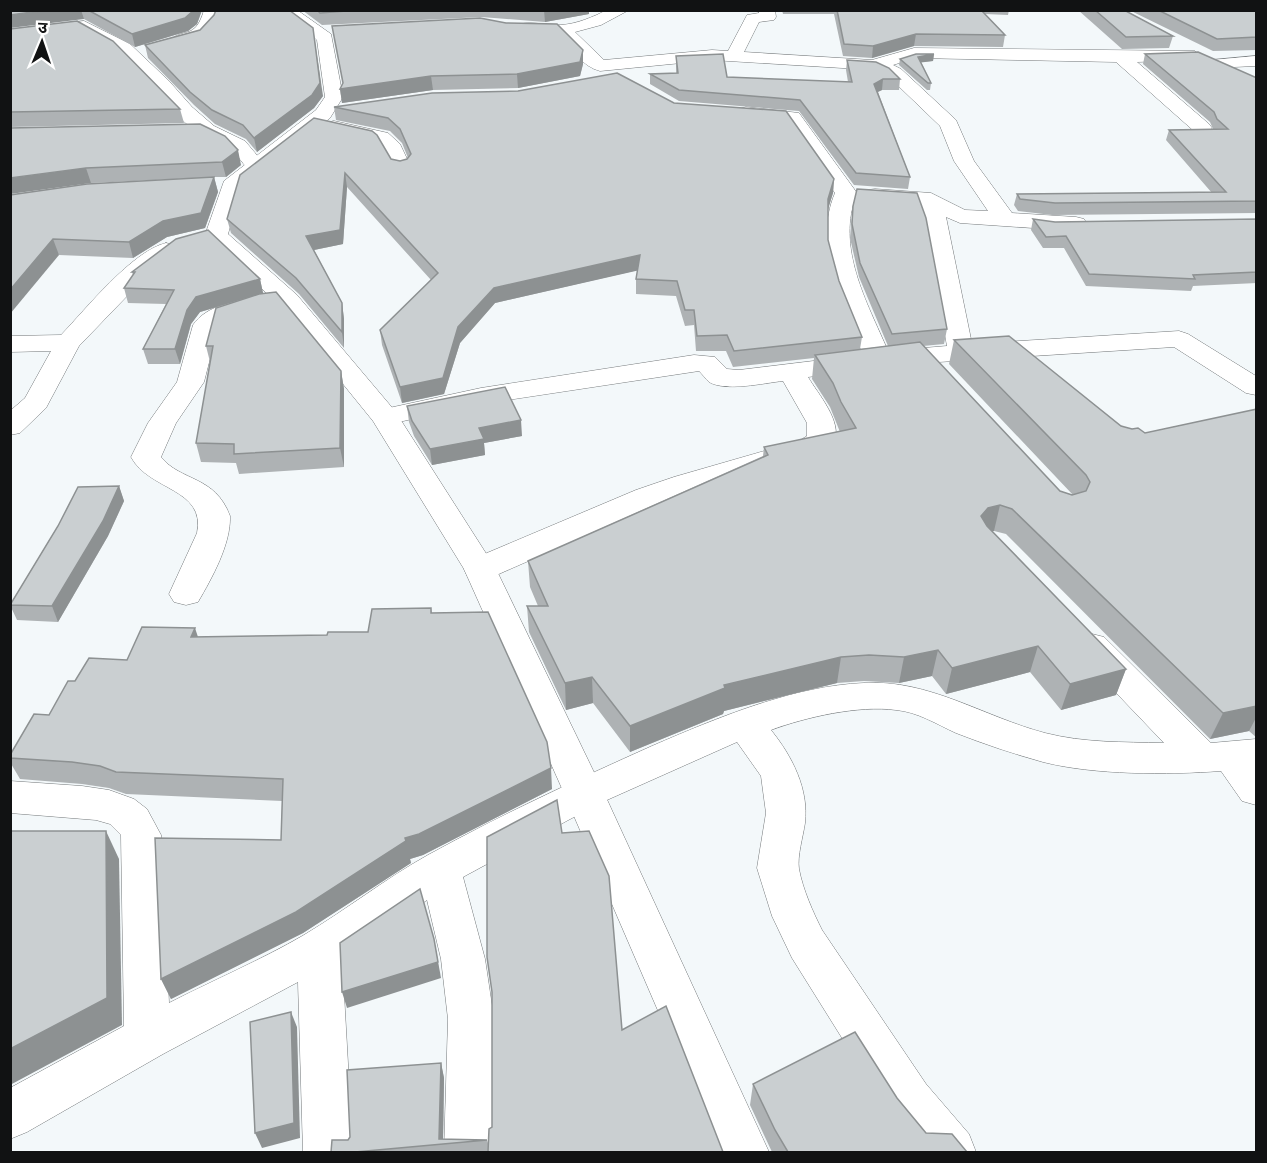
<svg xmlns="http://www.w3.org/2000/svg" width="1267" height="1163" viewBox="0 0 1267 1163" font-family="Commissioner,'Noto Sans Devanagari',sans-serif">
<rect width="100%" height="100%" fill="#f3f8fa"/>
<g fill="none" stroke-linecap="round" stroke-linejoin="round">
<!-- minor casing -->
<g stroke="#74787a" stroke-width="1">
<g id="minor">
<path d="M204 10H220C215 32 195 52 171 46L169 42C182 26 195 42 204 10Z"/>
<path d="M607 10H629L601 25 575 32 604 60 712 50 728 51 747 15 759 13V10H775L776 17 774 20 759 22 744 52 872 60 914 48 1195 51 1198 55 1195 59 1189 60 1137 62 1209 124 1212 128 1209 132H1195L1116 62 915 58 893 65 901 69 956 120 974 161 1012 213 1076 217 1084 219 1087 224 1084 229 1076 231 960 223 946 217 972 344 1179 331 1188 334 1256 376V395L1246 393 1174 347 923 363 808 377C818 394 843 422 834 442 832 447 824 450 819 453L696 489 658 504 492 577 480 580 468 577 464 569 468 561 636 490 674 477 799 441 807 436V423L783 381C764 383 726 392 709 382 706 379 702 374 699 371L481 404 385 425 375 423 371 417 375 411 481 388 694 355 715 357 727 369 739 370 863 355C843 303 812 247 835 193L786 122 739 117 736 113 739 109 746 107 799 113 857 193C835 247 867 302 888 351L947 346 921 205 867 200 864 195 867 190 875 189 931 193 965 210 988 211 954 161 940 126 889 77 875 70 712 60 600 71C583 67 570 48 559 35L519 34 511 29C520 18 548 26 561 25 577 24 593 17 607 10Z"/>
<path d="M84 21 130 44 169 81 192 107 214 126 245 141 266 166 263 170C246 175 243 160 232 150 223 142 209 140 199 134 158 104 135 50 83 32 73 29 24 38 10 40V30Z"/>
<polygon points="1256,56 1256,66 1212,68 1209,64 1212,60"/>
<polygon points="334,121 388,133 400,144 411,167 408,171 401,173 394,171 381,147 374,142 327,131 324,127 327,123"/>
<path d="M166 243 174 245 178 250 174 255 155 267 79 346 46 408 20 433 10 435V411L25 398 51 351 10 352V336L61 335C86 309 132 251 166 243Z"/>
<path d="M256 297 265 299 268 304C260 316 232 316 218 327L204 382 176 423 161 457C181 482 215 475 230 516 231 544 212 578 198 602L186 605 174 602 169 594 197 533C206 488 149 491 131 457L148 423 177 382 193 325C207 305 233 302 256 297Z"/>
<path d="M1092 634 1104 637 1211 743 1256 739V805L1242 801 1221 771C1168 775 1094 775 1043 762 1014 754 984 744 956 733 936 724 918 712 896 710 859 705 806 717 771 730 792 756 809 789 805 823 803 837 797 856 799 869 803 890 813 912 822 930L926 1084 969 1134 976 1152H920L892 1118 792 958 772 916 757 868 766 813 761 776 737 742 598 804 463 877 485 959 494 1019V1152H444L448 1019 441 959 427 900 342 958 353 1152H303L298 982 163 1054 27 1132 10 1139V1088L124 1026 121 835 110 824 96 820 10 813V781L82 786 109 790 134 799 147 809 161 835 169 1003C214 980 261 960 304 935 346 910 385 879 428 855 501 815 576 780 652 746 717 718 793 686 864 683 929 679 984 717 1045 733 1084 743 1123 742 1164 743L1080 655 1075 646 1080 637Z"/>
</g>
</g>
<!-- tertiary casing -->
<g stroke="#74787a" stroke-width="1">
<polygon id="tertiary" points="278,10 297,10 331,34 343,97 330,118 241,188 228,234 297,295 395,411 496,569 604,793 769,1152 719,1152 564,793 464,569 373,421 279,305 205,235 224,181 316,110 325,97 317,40"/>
</g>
<!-- minor -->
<use href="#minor" fill="#fff" fill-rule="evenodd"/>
<!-- tertiary -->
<use href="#tertiary" fill="#fff" fill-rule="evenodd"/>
</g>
<!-- wall -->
<g fill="#aeb2b4">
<polygon points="10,10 202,10 197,24 188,31 135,47 84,19"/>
<polygon points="302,10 589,10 589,14 545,22 481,17 322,25"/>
<polygon points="782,10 1009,10 1008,15 985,14 1005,35 1003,47 914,46 872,58 843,56 834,14 783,14"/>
<polygon points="1078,10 1124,10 1173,36 1169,48 1122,49"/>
<polygon points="1129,10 1257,11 1257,50 1213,51"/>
<polygon points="214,15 323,96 314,108 257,152 246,139 215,124 194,105 148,58 145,45 200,30"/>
<polygon points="10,29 180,109 184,123 10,127"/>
<polygon points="334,38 583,50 583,64 580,76 518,88 433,90 342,103 340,89 343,83"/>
<polygon points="934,54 933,61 921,62 931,83 930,90 927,90 899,65 900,59"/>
<polygon points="1145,54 1257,78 1257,213 1052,215 1018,211 1014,205 1017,194 1212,193 1166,140 1169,130 1213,129 1210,122 1143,64"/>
<polygon points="676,56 727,77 848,82 846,70 847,60 900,79 899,90 882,90 878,92 910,177 908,189 854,185 799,111 679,101 650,84 650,74 676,73"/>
<polygon points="674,103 834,179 833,193 828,208 828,240 839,281 862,337 860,349 888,346 859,277 850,238 853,206 947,329 944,344 923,346 1060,491 1073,495 949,364 954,340 1121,426 1145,433 1257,409 1257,738 1249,731 1210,739 1006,534 994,531 992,531 1126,669 1116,695 1061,710 1030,672 946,694 932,676 899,683 864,681 837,683 724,711 723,714 630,752 593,703 566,710 529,632 527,606 538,606 530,587 528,561 763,456 764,447 840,432 830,407 812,379 814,358 733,367 726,351 696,351 694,325 685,326 676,296 636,294 636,279 638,270 495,303 460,343 444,394 402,403 382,345 380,330 431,280 347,187 343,244 314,250 342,303 344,319 344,348 299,294 231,233 227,219 240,175 391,159 400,161 407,159 408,158 402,143 390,131 336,120 334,107"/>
<polygon points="10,128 241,165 226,177 214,177 218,192 205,228 167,237 133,258 59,255 10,195 198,178 91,183"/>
<polygon points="1033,219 1055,222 1257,219 1257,283 1193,286 1191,291 1086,286 1064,248 1043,248 1031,230"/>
<polygon points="132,272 260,279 263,293 341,371 344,389 344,467 239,474 236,463 201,462 196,443 210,362 206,346 249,298 200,312 191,324 180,364 148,364 143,349 166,304 128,303 124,288 133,275"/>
<polygon points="407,406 522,436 484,443 485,455 432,465 414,436 409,422"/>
<polygon points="119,486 124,501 108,536 58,622 17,620 10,605 58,526"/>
<polygon points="431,608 432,613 552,789 423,855 410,859 411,863 303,933 171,999 161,979 281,840 282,801 126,794 109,788 82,784 20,779 10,762 10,755 49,715 75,681 127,660 198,637 327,635 368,632"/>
<polygon points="562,833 622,1030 723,1152 331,1152 348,1140 441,1063 444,1078 443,1139 487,1140 488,1143"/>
<polygon points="753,1084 897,1098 926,1133 967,1152 772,1152 750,1105"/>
</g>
<!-- shaded-wall -->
<g fill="#8d9192">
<polygon points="47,10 81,10 84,19 10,28 10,15"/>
<polygon points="194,10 202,10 197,24 188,31 135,47 132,34"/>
<polygon points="544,10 589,10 589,14 545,22"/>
<polygon points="313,28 323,96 314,108 257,152 254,138"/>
<polygon points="916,34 914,46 872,58 873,46"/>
<polygon points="583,50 583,64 580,76 518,88 517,74"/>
<polygon points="934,54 933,61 917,63 918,57"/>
<polygon points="431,76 433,90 342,103 340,89"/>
<polygon points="883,79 882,90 873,94 874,84"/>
<polygon points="238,150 241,165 226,177 222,162"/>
<polygon points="86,168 91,183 10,194 10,178"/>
<polygon points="345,173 347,187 343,244 309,251 306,236"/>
<polygon points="214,177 218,192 205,228 167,237 133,258 129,242"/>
<polygon points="834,179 833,193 827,213 828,199"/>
<polygon points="53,239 59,255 10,314 10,290"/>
<polygon points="640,255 640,270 495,303 460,343 444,394 402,403 400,387 458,327 494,288"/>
<polygon points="260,279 263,293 200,312 191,324 180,364 175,349 187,310 196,297"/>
<polygon points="342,303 344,319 344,348 342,332"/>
<polygon points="341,371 344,389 344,467 340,448"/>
<polygon points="521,420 522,436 484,443 485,455 432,465 430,449 479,428"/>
<polygon points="119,486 124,501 108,536 58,622 52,606"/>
<polygon points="1000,505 994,531 981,534 981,516 988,508"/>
<polygon points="195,628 202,649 191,637"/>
<polygon points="1038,646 1030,672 946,694 952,668"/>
<polygon points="938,650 932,676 899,683 904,657"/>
<polygon points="841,657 837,683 724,711 723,714 630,752 630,726 724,685"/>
<polygon points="1126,669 1116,695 1061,710 1070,684"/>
<polygon points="592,677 593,703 566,710 565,683"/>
<polygon points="1257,706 1257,716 1249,731 1210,739 1223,713"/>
<polygon points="551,768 552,789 423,855 410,859 411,863 303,933 171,999 161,979 405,838"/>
<polygon points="106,831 119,859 122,1025 10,1085 10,1049"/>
<polygon points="434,939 441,978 347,1008 342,992"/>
<polygon points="291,1012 297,1027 300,1138 262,1148 255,1133"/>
<polygon points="441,1063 444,1078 443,1144 439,1139"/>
</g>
<!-- building -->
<g fill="#cacfd1" stroke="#8d9192" stroke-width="1.5">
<polygon points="10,10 47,10 10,15"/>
<polygon points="88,10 194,10 185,18 132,34"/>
<polygon points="216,10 289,10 313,28 320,83 312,95 254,138 243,125 212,110 190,92 145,45 200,30 214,15"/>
<polygon points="317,10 360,10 320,13"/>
<polygon points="837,10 981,10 1005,35 916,34 873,46 844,44"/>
<polygon points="1095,10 1124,10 1173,36 1126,37"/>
<polygon points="1158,10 1256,10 1257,37 1217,39"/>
<polygon points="480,18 506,23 557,24 583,50 580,62 517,74 431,76 340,89 343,83 332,26"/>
<polygon points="77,21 113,41 180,109 10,112 10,29"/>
<polygon points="1198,52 1257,78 1257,201 1055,203 1020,199 1017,194 1226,192 1169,130 1228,129 1217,119 1214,112 1145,54"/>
<polygon points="723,54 727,77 852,82 847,60 876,62 889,68 900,79 883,79 874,84 910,177 856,173 800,100 679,90 650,74 678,73 676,56"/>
<polygon points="916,54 934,54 918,57 931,83 928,83 900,59"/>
<polygon points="617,73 674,103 786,111 834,179 828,199 828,240 839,281 862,337 734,351 727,335 697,336 694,310 685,310 677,281 636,279 640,255 494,288 458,327 443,378 400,387 380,330 438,273 345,173 340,230 306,236 342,303 342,332 296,278 227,219 240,175 314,118 372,131 377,135 391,159 400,161 407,159 411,154 400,129 388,118 334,107 432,93 518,91"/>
<polygon points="200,124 225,136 238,150 222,162 86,168 10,178 10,128"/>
<polygon points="214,177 201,213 163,221 129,242 53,239 10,290 10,195 87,184"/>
<polygon points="857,189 917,193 926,218 947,329 892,334 860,263 852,224 853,206"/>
<polygon points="1033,219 1055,222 1257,219 1257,272 1193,275 1195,279 1089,274 1066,236 1046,237"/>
<polygon points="208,230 260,279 196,297 187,310 175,349 143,349 174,290 124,288 135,272 132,272 176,239"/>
<polygon points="276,292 341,371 340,448 234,454 234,444 196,443 213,346 206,346 216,308 259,294"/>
<polygon points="1009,336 1121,426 1132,429 1138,428 1145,433 1257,409 1257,706 1223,713 1012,509 1000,505 988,508 981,516 987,526 1126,669 1070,684 1038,646 952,668 938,650 904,657 869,655 841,657 724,685 725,688 630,726 592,677 565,683 527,606 548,606 528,561 768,455 764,447 856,428 841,402 833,383 815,355 920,342 1060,491 1072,495 1086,491 1090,482 1086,475 954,340"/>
<polygon points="505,387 521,420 479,428 484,439 430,449 412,421 407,406"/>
<polygon points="119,486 103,521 52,606 10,605 58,526 78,487"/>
<polygon points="431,608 431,613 488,612 547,742 551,768 419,834 405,838 406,841 296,912 161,979 155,838 281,840 283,779 116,772 100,766 72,762 10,758 10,755 34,714 49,715 68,681 75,681 89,658 127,660 142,627 195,628 191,637 327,635 328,632 368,632 372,609"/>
<polygon points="557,800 562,833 589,831 609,876 622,1030 666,1006 723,1152 488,1152 489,1129 492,1127 492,992 487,957 487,837"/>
<polygon points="10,831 106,831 107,998 10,1049"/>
<polygon points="420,889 434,939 438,962 342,992 340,943"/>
<polygon points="291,1012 294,1123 255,1133 250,1022"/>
<polygon points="855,1032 897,1098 926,1133 952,1134 967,1152 788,1152 775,1130 753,1084"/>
<polygon points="441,1063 439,1139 487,1140 355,1152 331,1152 332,1140 348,1140 350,1137 347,1070"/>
</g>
<!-- border -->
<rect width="1267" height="1163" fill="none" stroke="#111213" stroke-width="24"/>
<!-- north arrow -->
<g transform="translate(42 42) rotate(2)" stroke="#ffffff" stroke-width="4.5" paint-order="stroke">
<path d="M0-4.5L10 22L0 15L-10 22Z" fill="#111213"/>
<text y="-9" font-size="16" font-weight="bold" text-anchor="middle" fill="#111213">उ</text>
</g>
</svg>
